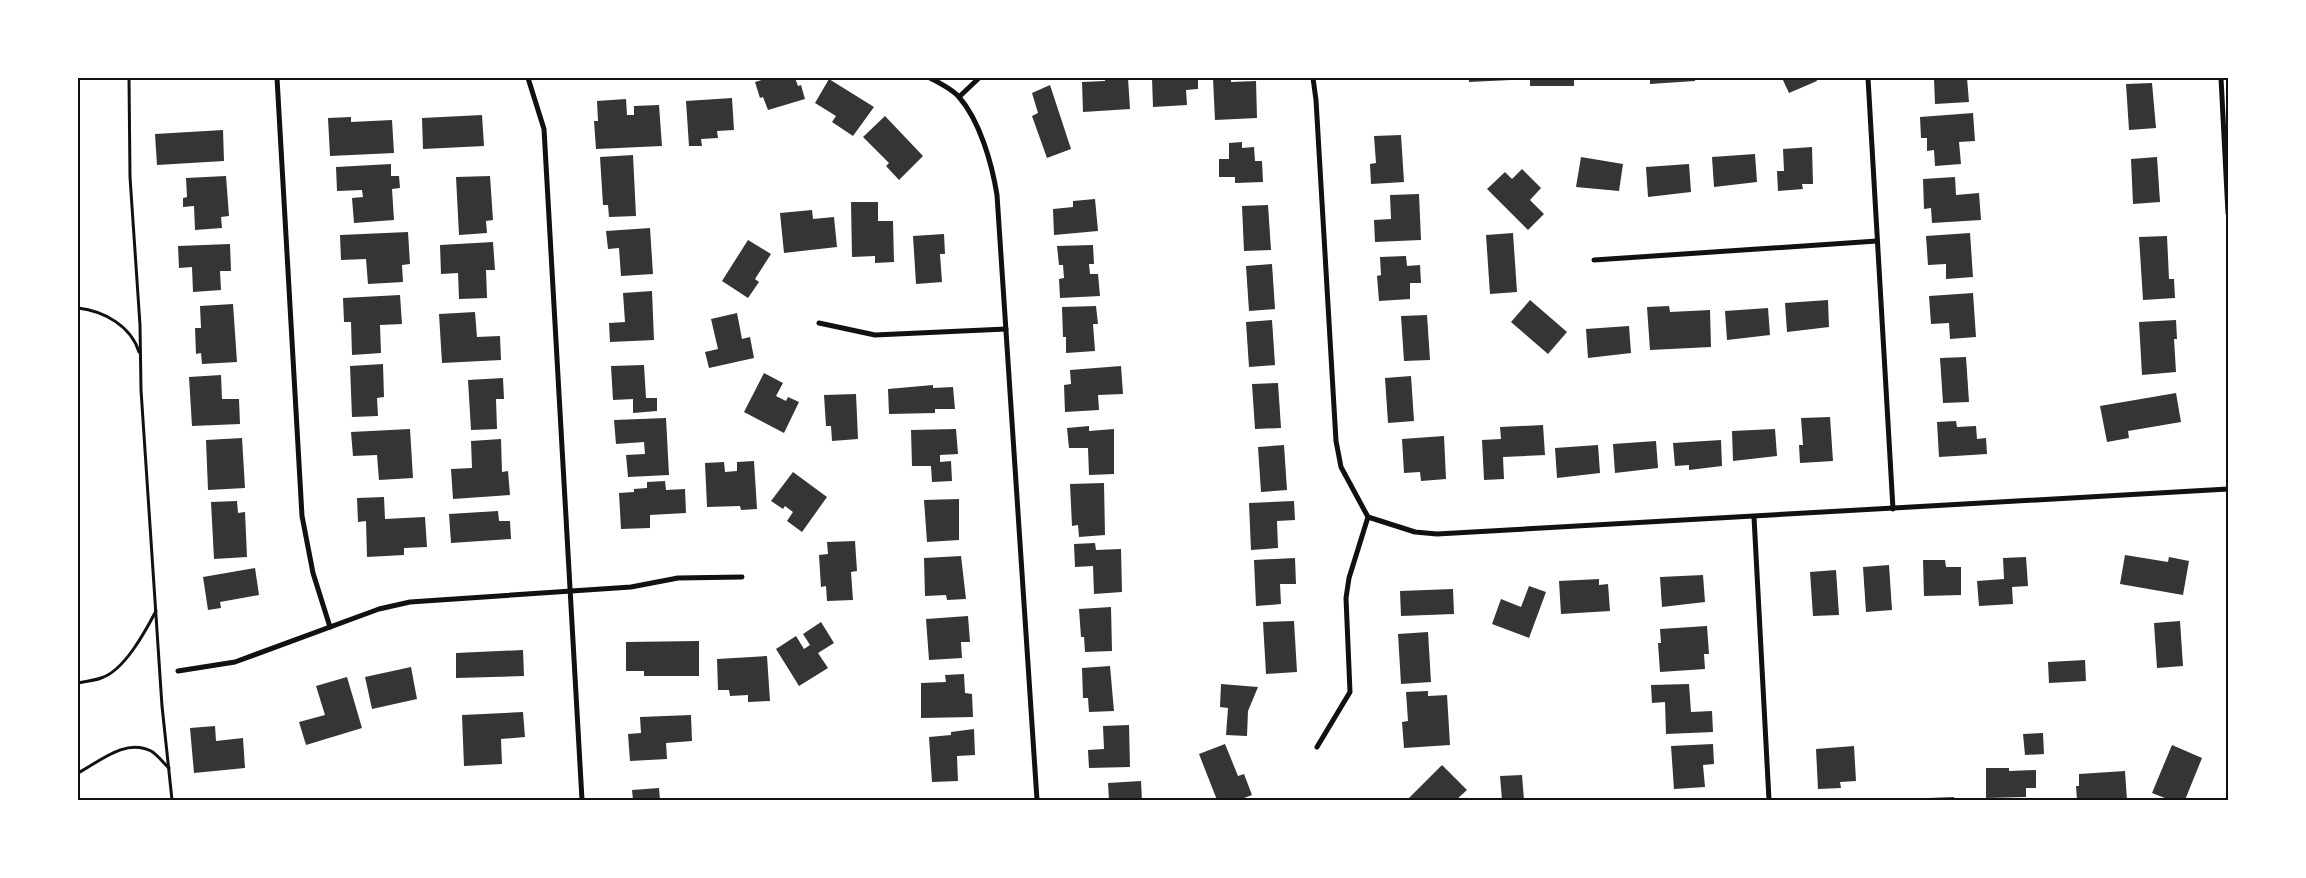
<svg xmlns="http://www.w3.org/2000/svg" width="2306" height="878" viewBox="0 0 2306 878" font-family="'Space Grotesk',sans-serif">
<rect width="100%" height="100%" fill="#fff"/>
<!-- building -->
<g fill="#353535">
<polygon points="768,78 795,78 798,86 801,85 805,99 768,110 763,97 760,98 755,82"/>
<polygon points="1105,78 1128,78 1130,109 1083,112 1082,82 1105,81"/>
<polygon points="1152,78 1198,78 1198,89 1186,90 1187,105 1153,107"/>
<polygon points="1213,78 1231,78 1231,82 1256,81 1257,118 1215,120"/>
<polygon points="1469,78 1511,78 1511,80 1469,82"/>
<rect x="1530" y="78" width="44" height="8"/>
<polygon points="1650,78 1695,78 1695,81 1650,84"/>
<polygon points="1782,78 1816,78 1817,81 1789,93"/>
<polygon points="1934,78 1967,78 1969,102 1935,104"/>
<polygon points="829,79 874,107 853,136 832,122 836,116 815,103"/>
<polygon points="2152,83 2156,128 2129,130 2126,84"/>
<polygon points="1050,85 1071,149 1047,158 1032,116 1038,113 1032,93"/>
<polygon points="732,98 734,130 717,131 718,138 701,139 702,146 689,146 686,101"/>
<polygon points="626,99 627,115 634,115 634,106 659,105 662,146 596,149 594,121 598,121 597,101"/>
<polygon points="1973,113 1975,141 1959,142 1961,164 1935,166 1934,150 1927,151 1927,138 1921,138 1920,117"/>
<polygon points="482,115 484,146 423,149 422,118"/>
<polygon points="885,116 923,156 899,180 886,166 889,163 863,137"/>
<polygon points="351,117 351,122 392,120 394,153 330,156 328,118"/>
<polygon points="223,130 224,161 157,165 155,134"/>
<polygon points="1401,135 1404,182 1371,184 1370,164 1376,163 1374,136"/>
<polygon points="1242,142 1242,148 1254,147 1255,161 1262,161 1263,182 1235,183 1235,177 1219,177 1219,159 1229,159 1229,143"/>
<polygon points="1812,147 1813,184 1802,184 1803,189 1778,191 1777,171 1784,171 1783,149"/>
<polygon points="1755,154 1757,182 1714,187 1712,157"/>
<polygon points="633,155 636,216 609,217 608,205 603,205 600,157"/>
<polygon points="1581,157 1623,164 1619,191 1576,187"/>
<polygon points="2157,157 2160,202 2133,204 2131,159"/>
<polygon points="391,164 391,176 399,176 400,188 392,189 394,220 354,223 352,198 363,197 362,190 337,191 336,167"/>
<polygon points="1689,164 1691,192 1648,197 1646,167"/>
<polygon points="1522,169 1541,188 1530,200 1544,214 1528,230 1487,189 1505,172 1512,179"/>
<polygon points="226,176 229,216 221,217 222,228 195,230 194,206 183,207 183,198 187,197 186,178"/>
<polygon points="490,176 493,220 486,221 487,233 459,235 456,177"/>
<polygon points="1955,177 1956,195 1979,193 1981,220 1932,223 1931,208 1924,209 1923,179"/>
<polygon points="1419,194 1421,240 1375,242 1374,220 1391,219 1390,195"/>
<polygon points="1095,199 1098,231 1054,235 1053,209 1073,207 1073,201"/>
<polygon points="851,202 878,202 878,221 893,221 894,262 875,263 875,256 852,257"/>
<polygon points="1268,205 1271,250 1244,251 1242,206"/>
<polygon points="812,210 813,219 834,217 837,247 784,253 780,213"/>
<polygon points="650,228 653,274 621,276 619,248 608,249 606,231"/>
<polygon points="408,232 410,264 402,265 403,282 368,284 366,259 341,260 340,235"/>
<polygon points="1513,233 1517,292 1490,294 1486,235"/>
<polygon points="1970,233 1973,277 1946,279 1946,264 1928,265 1926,236"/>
<polygon points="944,234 945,254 940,254 942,282 916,284 913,236"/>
<polygon points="2167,236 2169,279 2174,279 2175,298 2143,300 2139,237"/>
<polygon points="748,240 771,254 755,279 759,282 748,298 722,281"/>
<polygon points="493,242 495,270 486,270 487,298 459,299 458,273 441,274 440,245"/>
<polygon points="230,244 231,271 220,271 221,290 193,292 192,267 179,268 178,246"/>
<polygon points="1093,245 1094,264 1089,264 1090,274 1098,274 1100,296 1060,298 1059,279 1064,278 1063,265 1059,265 1057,246"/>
<polygon points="1406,256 1407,266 1420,265 1421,283 1410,283 1410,299 1379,301 1377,276 1381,275 1380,257"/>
<polygon points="1272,264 1275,309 1249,311 1246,266"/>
<polygon points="652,291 654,340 610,342 609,323 625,322 623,293"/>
<polygon points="1973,293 1976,337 1950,339 1949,323 1931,324 1929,296"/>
<polygon points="400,295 402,324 380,325 381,353 352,355 351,322 344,322 343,298"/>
<polygon points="1530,300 1567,332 1548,354 1511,322"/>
<polygon points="1828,300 1829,327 1787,332 1785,303"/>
<polygon points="233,304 237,362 202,364 201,353 196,354 195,328 201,328 200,306"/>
<polygon points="1096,306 1098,324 1093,324 1095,351 1066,353 1066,337 1063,337 1062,307"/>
<polygon points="1669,306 1670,312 1710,310 1711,347 1650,350 1647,307"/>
<polygon points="1768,308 1770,335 1727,340 1725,311"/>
<polygon points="475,312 477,337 500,336 501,360 442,363 439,314"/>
<polygon points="737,313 742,339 750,337 754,358 709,368 705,352 718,349 711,319"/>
<polygon points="1427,315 1430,360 1404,361 1401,316"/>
<polygon points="1272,320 1275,365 1249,367 1246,322"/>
<polygon points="2176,320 2177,339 2174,339 2176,372 2142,375 2139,322"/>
<polygon points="1629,326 1631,353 1588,358 1586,329"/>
<polygon points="1966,357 1969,402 1943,403 1940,358"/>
<polygon points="383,364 384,397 377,398 378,416 352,417 350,366"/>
<polygon points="644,365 646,398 657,398 657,411 633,413 633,399 613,400 611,366"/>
<polygon points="1121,366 1123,394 1098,395 1099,410 1065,412 1064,385 1071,384 1070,370"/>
<polygon points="764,373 783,383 776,396 786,401 788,397 799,402 784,433 744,412"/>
<polygon points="221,375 222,399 239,399 240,424 192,426 189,377"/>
<polygon points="1411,376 1414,421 1388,423 1385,378"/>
<polygon points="503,378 504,399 496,399 497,429 471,430 468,380"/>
<polygon points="1278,383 1281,428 1255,429 1252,384"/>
<polygon points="933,385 933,388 953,387 955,409 935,409 935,413 889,414 888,389"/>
<polygon points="2176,393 2181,422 2128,431 2129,438 2107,442 2100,406"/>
<polygon points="856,394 858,439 832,441 831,426 826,426 824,395"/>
<polygon points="1830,417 1833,461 1800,463 1799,445 1803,445 1801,418"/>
<polygon points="666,418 669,475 628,477 626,455 645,454 644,442 616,444 614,420"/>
<polygon points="1956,421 1957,427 1976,426 1977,439 1986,438 1987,454 1939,457 1937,422"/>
<polygon points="1543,425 1545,455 1503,457 1504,479 1484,480 1482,440 1501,439 1500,427"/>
<polygon points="1089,426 1089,431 1114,429 1114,474 1089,475 1088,448 1069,448 1067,428"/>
<polygon points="410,429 413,478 379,480 377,455 353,456 351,432"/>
<polygon points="956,429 958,454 940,455 940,462 951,461 952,481 932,482 931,466 912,466 911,430"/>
<polygon points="1775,429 1777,456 1733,461 1732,431"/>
<polygon points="1444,436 1446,479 1421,481 1420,472 1404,473 1402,439"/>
<polygon points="242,438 245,488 208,490 206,440"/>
<polygon points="501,439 502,472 508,471 510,495 453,499 451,469 472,468 471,441"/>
<polygon points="1721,440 1722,466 1689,470 1689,465 1675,466 1673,443"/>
<polygon points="1656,441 1658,468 1615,473 1613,444"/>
<polygon points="1284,445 1287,490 1261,492 1258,447"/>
<polygon points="1598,445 1600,473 1557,478 1555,448"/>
<polygon points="754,461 757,509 741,510 740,506 707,507 705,463 724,462 725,472 737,471 737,462"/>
<polygon points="793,472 827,497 802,532 787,521 793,512 785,506 783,509 771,501"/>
<polygon points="665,481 666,490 685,489 686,513 650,515 650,528 621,529 619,493 634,492 634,489 647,488 647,482"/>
<polygon points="1104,483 1105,535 1079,537 1078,525 1072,526 1070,484"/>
<polygon points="384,497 385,519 425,517 427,547 404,548 404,555 367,557 366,521 358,522 357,498"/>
<polygon points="959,499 959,540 927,542 924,500"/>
<polygon points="237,501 238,513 245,512 247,557 214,559 211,502"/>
<polygon points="1294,501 1295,520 1277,521 1278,548 1251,550 1249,503"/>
<polygon points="498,511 499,521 510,521 511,539 451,543 449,514"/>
<polygon points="855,541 857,571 851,572 853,600 827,601 826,586 821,587 819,555 828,554 827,542"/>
<polygon points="1095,543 1096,550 1121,549 1122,592 1094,594 1093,566 1075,567 1074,544"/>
<polygon points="2125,555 2168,562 2169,557 2189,561 2183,595 2120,584"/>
<polygon points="961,556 966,599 947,600 946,595 925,596 924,558"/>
<polygon points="2026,557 2028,586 2012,587 2013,604 1979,606 1977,581 2004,579 2003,558"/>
<polygon points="1295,558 1296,584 1280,584 1281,604 1256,606 1254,560"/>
<polygon points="1923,560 1945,560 1946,567 1961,567 1961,595 1924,596"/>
<polygon points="1889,565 1892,610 1866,612 1863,567"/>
<polygon points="255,568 259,595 220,602 221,608 208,610 203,577"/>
<polygon points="1836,570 1839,615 1813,616 1810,572"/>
<polygon points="1703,575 1705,602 1662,607 1660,577"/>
<polygon points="1599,579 1599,585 1608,584 1610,611 1561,614 1559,581"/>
<polygon points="1529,586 1546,592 1529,638 1492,624 1501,599 1521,607"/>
<polygon points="1453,589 1454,614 1401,616 1400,591"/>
<polygon points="1111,607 1112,651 1085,652 1084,637 1081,637 1079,609"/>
<polygon points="968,616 970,642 961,642 962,658 929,660 926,619"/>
<polygon points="1294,621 1297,672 1266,674 1263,622"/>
<polygon points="2180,621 2183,666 2157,668 2154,623"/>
<polygon points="821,622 834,643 818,653 828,668 799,686 776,649 796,636 804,649 810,645 803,634"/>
<polygon points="1707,626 1709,654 1704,654 1705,669 1660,672 1658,643 1661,643 1660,629"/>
<polygon points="1428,632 1431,682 1401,684 1398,634"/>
<polygon points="699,641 699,676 644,676 644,671 626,671 626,642"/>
<polygon points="523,650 524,676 456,678 456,653"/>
<polygon points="767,656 770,701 748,702 748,695 730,696 729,690 718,690 717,659"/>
<polygon points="2085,660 2086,681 2049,683 2048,662"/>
<polygon points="1110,666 1114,711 1089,712 1088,698 1083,698 1082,668"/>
<polygon points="411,667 417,699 372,709 365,677"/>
<polygon points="964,674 965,693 972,694 973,717 921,718 921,683 946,682 945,675"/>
<polygon points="347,677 362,728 306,745 299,722 325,715 316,686"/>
<polygon points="1221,684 1258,687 1248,711 1247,736 1226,735 1228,708 1220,707"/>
<polygon points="1689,684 1691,712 1712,711 1713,732 1666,734 1665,702 1652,703 1651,685"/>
<polygon points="1428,691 1428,696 1447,695 1450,745 1404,748 1402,722 1408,721 1406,692"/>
<polygon points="523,712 525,737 501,739 502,764 464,766 462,715"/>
<polygon points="691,715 692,741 666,743 667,759 630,761 628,734 641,733 640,717"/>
<polygon points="1129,725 1130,767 1089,768 1088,750 1104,749 1103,726"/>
<polygon points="215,726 216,741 243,738 245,768 194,773 190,728"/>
<polygon points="974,729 975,755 957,756 958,781 932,782 929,737 951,735 951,732"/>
<polygon points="2043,733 2044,754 2025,755 2023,734"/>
<polygon points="1225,744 1238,776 1244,774 1252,795 1239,800 1217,800 1199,754"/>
<polygon points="1713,744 1714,764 1703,765 1705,787 1674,789 1671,746"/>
<polygon points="2172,745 2202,758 2185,800 2170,800 2152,793"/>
<polygon points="1854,746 1856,781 1840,782 1841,788 1818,789 1816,749"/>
<polygon points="1442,765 1467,790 1456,800 1407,800"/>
<polygon points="1986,768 2009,768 2009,771 2036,770 2036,788 2026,788 2026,797 1986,798"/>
<polygon points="2125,771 2127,800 2077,800 2076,786 2079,786 2079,774"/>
<polygon points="1522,775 1524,800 1502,800 1500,776"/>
<polygon points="1141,781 1142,800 1109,800 1108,783"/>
<polygon points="659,788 660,800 633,800 632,790"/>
<polygon points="1954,797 1955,800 1928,800 1928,798"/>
</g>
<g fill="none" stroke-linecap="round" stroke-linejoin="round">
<!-- path -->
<g stroke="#111" stroke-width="3">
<polyline points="129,78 130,177 140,325 141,390 162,706 172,800"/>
<path d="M78 308C104 311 131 326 139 352"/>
<path d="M78 683C85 681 94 681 101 678 124 671 145 632 156 611"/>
<path d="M78 773C99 762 125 738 151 751 158 755 163 763 169 768"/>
</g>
<!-- minor -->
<g stroke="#111" stroke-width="5">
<polyline points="277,78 302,516 313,573 330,627"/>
<polyline points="528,78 544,129 582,800"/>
<path d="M930 78C940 83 952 89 959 97 980 121 992 164 997 195L1037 800"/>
<polyline points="1313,78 1316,100 1336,441 1341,467 1368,517 1415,532 1437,534 2228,489"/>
<polyline points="1868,78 1893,509"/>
<polyline points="2221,78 2228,213"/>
<polyline points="959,97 979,78"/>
<polyline points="1594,260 1877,241"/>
<polyline points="819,323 875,335 1006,329"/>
<polyline points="1754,517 1769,800"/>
<polyline points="178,671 235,662 379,609 410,602 631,587 678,578 742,577"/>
<polyline points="1317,747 1350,692 1346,598 1349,578 1368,517"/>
</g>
</g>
<!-- border -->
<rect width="2306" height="878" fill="none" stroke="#ffffff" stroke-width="158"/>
<rect x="79" y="79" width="2148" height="720" fill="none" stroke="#111" stroke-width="2"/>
</svg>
